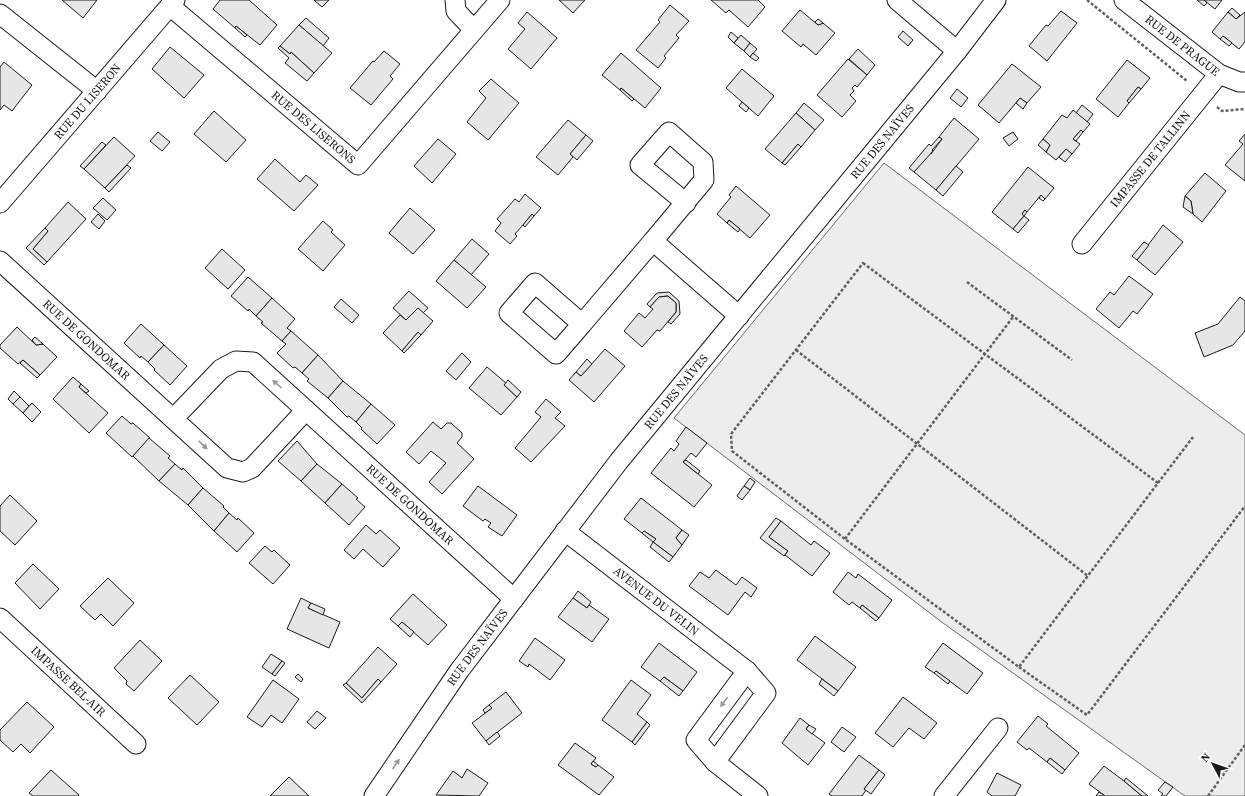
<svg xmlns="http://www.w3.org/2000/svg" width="1245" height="796" viewBox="0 0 1245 796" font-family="'Source Serif 4',serif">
<rect width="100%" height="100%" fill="#fff"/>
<!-- green -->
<polygon fill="#ededed" stroke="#6a6a6a" points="884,163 1245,435 1245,796 1185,796 943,623 674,418"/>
<!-- building -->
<g fill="#e6e6e6" stroke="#1a1a1a">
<polygon points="62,0 97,0 83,18"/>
<polygon points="220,0 249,0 277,25 260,45 236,26 235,28 213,9"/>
<polygon points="314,0 329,0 322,7"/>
<polygon points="559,0 585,0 573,13"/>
<polygon points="711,0 758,0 765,7 748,27 729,10 726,13"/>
<polygon points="1197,0 1204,0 1207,3 1204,6"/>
<polygon points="1204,0 1222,0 1215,9"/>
<polygon points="670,5 689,21 676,35 679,38 664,56 666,58 658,68 636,50 660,22 658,20"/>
<polygon points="1232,8 1240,15 1236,19 1228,12"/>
<polygon points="800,10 818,25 823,23 835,33 816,55 803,44 801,47 782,31"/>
<polygon points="1061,11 1077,23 1047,61 1029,46 1046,25 1048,26"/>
<polygon points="527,12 557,38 531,69 508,49 525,29 518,23"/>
<polygon points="1228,12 1236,19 1245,12 1245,42 1239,49 1223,36 1220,39 1212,32"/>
<polygon points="306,18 329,38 323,46 299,25"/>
<polygon points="818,19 823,23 821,24 818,25 815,22"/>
<polygon points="299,25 332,53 314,73 291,52 290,54 280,46"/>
<polygon points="236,26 247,35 245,37 235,28"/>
<polygon points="903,31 913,40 908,46 898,37"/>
<polygon points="731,32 738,38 734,43 728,37"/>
<polygon points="741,35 750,43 744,51 734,43"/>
<polygon points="1223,36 1232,43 1229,46 1220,39"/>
<polygon points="750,43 757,49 750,57 744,51"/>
<polygon points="280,46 290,54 291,52 314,73 307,81 285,63 289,58 278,48"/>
<polygon points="170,47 204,75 184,98 152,69"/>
<polygon points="858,49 875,65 867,75 849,59"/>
<polygon points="384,51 400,64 390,76 393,79 371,105 350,88 373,61 374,62"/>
<polygon points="621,53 661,88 645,108 621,88 620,90 602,75"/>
<polygon points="753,53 759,58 756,61 750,57"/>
<polygon points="848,59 867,75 857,87 855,85 852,88 854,91 850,95 856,101 842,117 817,95"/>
<polygon points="1127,60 1150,78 1141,89 1138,87 1127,101 1129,103 1118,117 1096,99"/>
<polygon points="4,62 32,85 12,111 4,105 0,110 0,67"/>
<polygon points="1012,64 1041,87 1027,103 1020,98 999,123 978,105"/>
<polygon points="742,69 774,96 758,116 726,88"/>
<polygon points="491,79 519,103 488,140 467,122 486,98 479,91"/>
<polygon points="1138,87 1141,89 1129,103 1127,101"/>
<polygon points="621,88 634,99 632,101 620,90"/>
<polygon points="957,89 968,98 961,107 950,98"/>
<polygon points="1020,98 1027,103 1023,109 1016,103"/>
<polygon points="742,102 749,108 746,112 739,106"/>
<polygon points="804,103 824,120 815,130 796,113"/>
<polygon points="1082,105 1093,114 1087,122 1076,113"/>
<polygon points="1073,110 1090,124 1083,132 1081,130 1073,139 1080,144 1072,154 1066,149 1056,160 1046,152 1050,145 1043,139 1062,115 1067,118"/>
<polygon points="214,111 246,140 226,162 194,134"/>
<polygon points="796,113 815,130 801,147 798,144 782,163 765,149"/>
<polygon points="954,118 979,139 936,190 914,172 929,153 931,154 942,139 939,137"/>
<polygon points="568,120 586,135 570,154 573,157 558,175 536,157"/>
<polygon points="1081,130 1083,132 1076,141 1073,139"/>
<polygon points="158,132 170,142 162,151 150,141"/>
<polygon points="1013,132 1018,139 1009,146 1003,138"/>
<polygon points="1245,134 1245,181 1225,165 1243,144 1239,141"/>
<polygon points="586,135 593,141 577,160 570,154"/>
<polygon points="114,137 135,156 105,188 84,169"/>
<polygon points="939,137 942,139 932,150 933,151 914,172 909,168 929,144 931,146"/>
<polygon points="438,139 456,154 432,183 414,166"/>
<polygon points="1043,139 1050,145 1046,152 1038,145"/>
<polygon points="102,142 106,145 84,169 80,166"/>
<polygon points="798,144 801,147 785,165 782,163"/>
<polygon points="1066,149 1072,154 1065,162 1059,157"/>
<polygon points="275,159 300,182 306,175 318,185 294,211 257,179"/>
<polygon points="127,165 131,168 109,192 105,188"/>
<polygon points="956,166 963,172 943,196 936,190"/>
<polygon points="1028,167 1054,188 1045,199 1041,195 1027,212 1025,210 1022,214 1024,216 1013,229 992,212"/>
<polygon points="1205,173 1226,191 1202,222 1193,214 1191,201 1185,196"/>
<polygon points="736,186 770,215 750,238 729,220 727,223 717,214 731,197 729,195"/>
<polygon points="525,194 541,208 534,216 532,214 523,225 515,234 517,236 510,244 495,231 501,223 497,219 515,199 519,202"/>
<polygon points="1041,195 1045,199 1043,201 1039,198"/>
<polygon points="1185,196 1191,201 1193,214 1183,207"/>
<polygon points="103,198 116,210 107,220 93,208"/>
<polygon points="68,202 86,219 47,262 33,249 48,231 45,228"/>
<polygon points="410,208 435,230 413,254 389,233"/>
<polygon points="1025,210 1027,212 1024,216 1022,214"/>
<polygon points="98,214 105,221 99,229 91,222"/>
<polygon points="532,214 534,216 525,227 523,225"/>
<polygon points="1024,216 1029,220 1018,233 1013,229"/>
<polygon points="729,220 740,229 738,232 727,223"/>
<polygon points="323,221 333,230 331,232 345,245 323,271 298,249"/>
<polygon points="1163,225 1183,242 1155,275 1137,260"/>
<polygon points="45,228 48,231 33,249 47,262 44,265 26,248"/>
<polygon points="472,239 489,254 471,275 454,260"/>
<polygon points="1144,242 1149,245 1137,260 1132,256"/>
<polygon points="222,249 245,270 228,289 205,268"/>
<polygon points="454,260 486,287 467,308 436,281"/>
<polygon points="1129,276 1153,294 1137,314 1133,311 1119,328 1096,309 1110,292 1114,295"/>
<polygon points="248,277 272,298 256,316 249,309 248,311 231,296"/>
<polygon points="409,291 428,308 423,313 418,308 406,320 393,308"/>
<polygon points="669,292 679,301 680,314 671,324 668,322 676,312 676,303 668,296 659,297 650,307 647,304 657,293"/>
<polygon points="668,296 676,303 676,312 660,331 657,330 642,347 624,331 639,313 645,318 653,309 650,307 659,297"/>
<polygon points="1240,297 1245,301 1245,331 1233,345 1204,357 1195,333 1218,324"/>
<polygon points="272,298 295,319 287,328 291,331 282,341 261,323 263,322 256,316"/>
<polygon points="341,299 359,315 352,323 334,307"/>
<polygon points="418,308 433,321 421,335 418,332 402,351 383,333 400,315 406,320"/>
<polygon points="141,324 164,345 148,362 141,356 140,358 124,343"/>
<polygon points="17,327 36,345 43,344 57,357 40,375 23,360 18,364 0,348 0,345"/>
<polygon points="291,331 318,355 302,373 295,367 293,368 277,353 286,344 282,341"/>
<polygon points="418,332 421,335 404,353 402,351"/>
<polygon points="35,337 43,344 36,345 32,340"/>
<polygon points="164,345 187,366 170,385 154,370 155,369 148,362"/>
<polygon points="605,349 625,366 594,402 569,380 576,372 581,376"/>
<polygon points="462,353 471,362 456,380 446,371"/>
<polygon points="318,355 343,381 328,398 307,381 309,379 302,373"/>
<polygon points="587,359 592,364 581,376 576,372"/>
<polygon points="23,360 40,375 37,378 20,363"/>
<polygon points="487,367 506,383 504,385 517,397 501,415 469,388"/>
<polygon points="73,377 81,384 79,387 108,413 89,433 53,399"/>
<polygon points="508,380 521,392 517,397 504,385"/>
<polygon points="343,381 371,404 356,422 349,416 347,417 328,398"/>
<polygon points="81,384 89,391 86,393 79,387"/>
<polygon points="14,391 20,397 13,404 8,399"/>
<polygon points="20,397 29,406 23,413 13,404"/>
<polygon points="546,399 561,412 555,418 565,426 531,462 515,448 541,417 535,412"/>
<polygon points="32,403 41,412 32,422 23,413"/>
<polygon points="371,404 395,425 377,444 361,429 362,428 356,422"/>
<polygon points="122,416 131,424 133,423 150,438 132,457 106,433"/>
<polygon points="433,422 441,429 447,423 451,423 462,433 462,437 457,443 474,459 442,494 429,482 446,463 431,451 419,464 406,452"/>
<polygon points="686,427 707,443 696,457 691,453 683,462 712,485 694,507 651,473 671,448 674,451 679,444 676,441"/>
<polygon points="149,438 170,456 168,458 175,464 159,481 133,456"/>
<polygon points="297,441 317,464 301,481 278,461"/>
<polygon points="686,460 700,471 698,474 683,462"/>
<polygon points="175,464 182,470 183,468 203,488 188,505 159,481"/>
<polygon points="317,464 342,484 325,503 301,481"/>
<polygon points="750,478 755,482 750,490 744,486"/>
<polygon points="342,484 358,498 356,499 365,507 349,525 325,503"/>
<polygon points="478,486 517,515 502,536 488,527 491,523 485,519 483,521 463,506"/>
<polygon points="744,486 750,490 742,500 737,496"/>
<polygon points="203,488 224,506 223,507 229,513 214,531 188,505"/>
<polygon points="10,495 37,521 15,545 0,531 0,506"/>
<polygon points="641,498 682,530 676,538 682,545 673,557 653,542 656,539 644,531 642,533 624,519"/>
<polygon points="229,513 237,520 238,518 254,533 237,552 214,531"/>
<polygon points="776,518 781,521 769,537 788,551 784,556 760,538"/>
<polygon points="781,521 811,545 814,541 830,553 812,576 785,555 788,551 769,537"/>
<polygon points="366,525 376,534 380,530 400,548 383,567 363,549 354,559 344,550"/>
<polygon points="682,530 689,535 682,545 676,538"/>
<polygon points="644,531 656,539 653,542 642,533"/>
<polygon points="653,542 673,557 669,562 650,547"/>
<polygon points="265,546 272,552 274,550 290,565 273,584 249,563"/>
<polygon points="33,564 59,589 40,609 15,583"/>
<polygon points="716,570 736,585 742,577 757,588 751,597 745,592 728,615 689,586 700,572 709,578"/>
<polygon points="848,572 856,578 858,574 892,600 879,618 862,605 860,608 852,602 849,605 833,592"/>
<polygon points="108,578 134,603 113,626 101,614 95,620 80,606"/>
<polygon points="578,591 591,602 587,608 573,598"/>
<polygon points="413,594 447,625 428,645 402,622 398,626 390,619"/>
<polygon points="301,598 311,603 308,608 340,622 329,648 287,629"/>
<polygon points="573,598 587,608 589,605 609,619 592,642 558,617"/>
<polygon points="311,603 325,609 323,615 308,608"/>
<polygon points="862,605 879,618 876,621 860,608"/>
<polygon points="402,622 414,632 410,637 398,626"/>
<polygon points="815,636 856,667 838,691 797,660"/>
<polygon points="535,638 565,660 550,680 529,664 528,667 519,661"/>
<polygon points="140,640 162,661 134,691 126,684 127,681 114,668"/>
<polygon points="659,643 697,672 683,691 664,677 660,681 641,667"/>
<polygon points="943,643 983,673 967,694 936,671 934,673 925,667"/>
<polygon points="378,647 397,664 381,682 378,679 362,698 346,683"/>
<polygon points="271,654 282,661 272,674 262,667"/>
<polygon points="282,661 285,663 275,676 272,674"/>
<polygon points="936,671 950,681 948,684 934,673"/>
<polygon points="298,674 303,679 301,682 295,677"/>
<polygon points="190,675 219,702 197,725 168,698"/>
<polygon points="664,677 683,691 679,696 660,681"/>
<polygon points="378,679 381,682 362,703 343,685 346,683 362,698"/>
<polygon points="822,679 838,691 834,696 819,684"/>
<polygon points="273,680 299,699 282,723 271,715 262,727 247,717"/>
<polygon points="631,680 651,695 637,714 647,722 632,742 602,720"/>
<polygon points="506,692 522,713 486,741 472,723 492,708 489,705"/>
<polygon points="903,697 937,723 924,739 909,728 893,747 875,733"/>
<polygon points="27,702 54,727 30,753 21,744 13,752 0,740 0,730"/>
<polygon points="489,705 492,708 485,713 483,710"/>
<polygon points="317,711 326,718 315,729 307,722"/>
<polygon points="1038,716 1048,724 1046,726 1079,753 1065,770 1050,758 1047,762 1029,748 1027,750 1017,742"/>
<polygon points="800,718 809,725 806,729 825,743 808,765 782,743"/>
<polygon points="647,722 650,725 635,745 632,742"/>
<polygon points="809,725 816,729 812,734 806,729"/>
<polygon points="842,727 856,737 844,752 831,742"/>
<polygon points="497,732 500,736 489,745 486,741"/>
<polygon points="575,743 596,758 591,764 596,767 598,765 614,777 599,795 558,765"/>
<polygon points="859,755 879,770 864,789 866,790 862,796 832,796 829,794"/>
<polygon points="1050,758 1065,770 1062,774 1047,762"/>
<polygon points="593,761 598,765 596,767 591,764"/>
<polygon points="1104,766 1124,781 1142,796 1105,796 1089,784"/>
<polygon points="467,769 488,783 479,796 436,795 453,771 462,778"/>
<polygon points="51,770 79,795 78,796 33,796 29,793"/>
<polygon points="879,770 885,775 871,794 864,789"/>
<polygon points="997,773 1021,785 1015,796 992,796 987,792"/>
<polygon points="289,777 309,796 270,796"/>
<polygon points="1126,778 1148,796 1142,796 1124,781"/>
<polygon points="1165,782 1173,787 1166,796 1161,796 1163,794 1158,790"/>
<polygon points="1099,792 1105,796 1096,796"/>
</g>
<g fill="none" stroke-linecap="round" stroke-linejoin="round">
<!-- street casing -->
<g stroke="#1a1a1a" stroke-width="21">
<g id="street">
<polyline points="455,0 456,11 474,30"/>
<polyline points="897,0 957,51"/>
<path id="s1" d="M1124 0 1219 74 1239 82H1245"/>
<path id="s2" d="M170 6 358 165 500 0"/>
<polyline points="0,14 97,91"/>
<path id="s3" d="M0 203 175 0"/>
<polyline points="653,241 704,180 703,162 669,132 640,165 686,203"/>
<path id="s4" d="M1082 244 1219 74"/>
<path id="s5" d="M0 261 227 468 243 472 252 468 306 410"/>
<polyline points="582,324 556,354 509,313 535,283 582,324 653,241 739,316"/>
<path id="s6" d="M174 418 221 369 236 361 253 362 514 599"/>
<path id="s7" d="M565 531 747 671 766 693 715 762"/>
<path id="s8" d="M0 618 136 744"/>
<polyline points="747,671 696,740 715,762 758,796"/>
<path id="s9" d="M374 796 459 671 619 461 957 51 996 0"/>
<polyline points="944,796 998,728"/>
</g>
</g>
<!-- path -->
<g stroke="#5f5f5f" stroke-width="2.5" stroke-dasharray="3 2" stroke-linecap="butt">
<polyline points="1087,0 1187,81"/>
<polyline points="1217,107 1222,111 1245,109"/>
<polygon points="863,263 1158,483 1019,667 845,539 732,451 731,434"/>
<polyline points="967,282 1072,360"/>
<polyline points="796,350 1088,576"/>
<polyline points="1158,483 1193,437"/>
<polyline points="845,539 1013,317"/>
<polyline points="1019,667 1087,715 1245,506"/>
<polyline points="1208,796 1245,745"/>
</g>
<!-- street -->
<use href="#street" stroke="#fff" stroke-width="19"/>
</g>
<!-- one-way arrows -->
<defs><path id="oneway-solid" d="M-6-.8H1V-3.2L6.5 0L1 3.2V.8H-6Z"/></defs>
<g fill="#989898">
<use href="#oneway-solid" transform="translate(277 384) rotate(-138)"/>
<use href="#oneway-solid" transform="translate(203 445) rotate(43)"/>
<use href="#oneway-solid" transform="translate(724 702) rotate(127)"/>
<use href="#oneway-solid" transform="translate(396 764) rotate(-56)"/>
</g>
<g text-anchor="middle" stroke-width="3" stroke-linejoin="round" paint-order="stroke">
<!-- street labels -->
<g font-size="12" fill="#1a1a1a" stroke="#fff">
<text dy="4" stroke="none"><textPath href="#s1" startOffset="74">RUE DE PRAGUE</textPath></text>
<text dy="4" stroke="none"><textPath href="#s3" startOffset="134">RUE DU LISERON</textPath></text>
<text dy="4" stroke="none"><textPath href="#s2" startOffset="188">RUE DES LISERONS</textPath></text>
<text dy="4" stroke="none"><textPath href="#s9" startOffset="829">RUE DES NAÏVES</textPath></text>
<text dy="4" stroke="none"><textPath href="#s4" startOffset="109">IMPASSE DE TALLINN</textPath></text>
<text dy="4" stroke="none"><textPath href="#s5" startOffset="117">RUE DE GONDOMAR</textPath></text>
<text dy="4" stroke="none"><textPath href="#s9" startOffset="505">RUE DES NAÏVES</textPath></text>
<text dy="4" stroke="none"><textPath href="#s6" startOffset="314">RUE DE GONDOMAR</textPath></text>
<text dy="4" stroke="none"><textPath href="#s7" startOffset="115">AVENUE DU VELIN</textPath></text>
<text dy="4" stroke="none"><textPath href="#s9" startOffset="181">RUE DES NAÏVES</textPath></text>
<text dy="4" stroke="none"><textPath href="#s8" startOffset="93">IMPASSE BEL-AIR</textPath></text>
</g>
</g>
<!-- north arrow -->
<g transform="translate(1213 764) rotate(311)" stroke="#ffffff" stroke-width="3" paint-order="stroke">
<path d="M0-3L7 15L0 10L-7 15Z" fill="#1a1a1a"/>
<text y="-6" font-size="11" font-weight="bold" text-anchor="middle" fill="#1a1a1a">N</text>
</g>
</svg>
